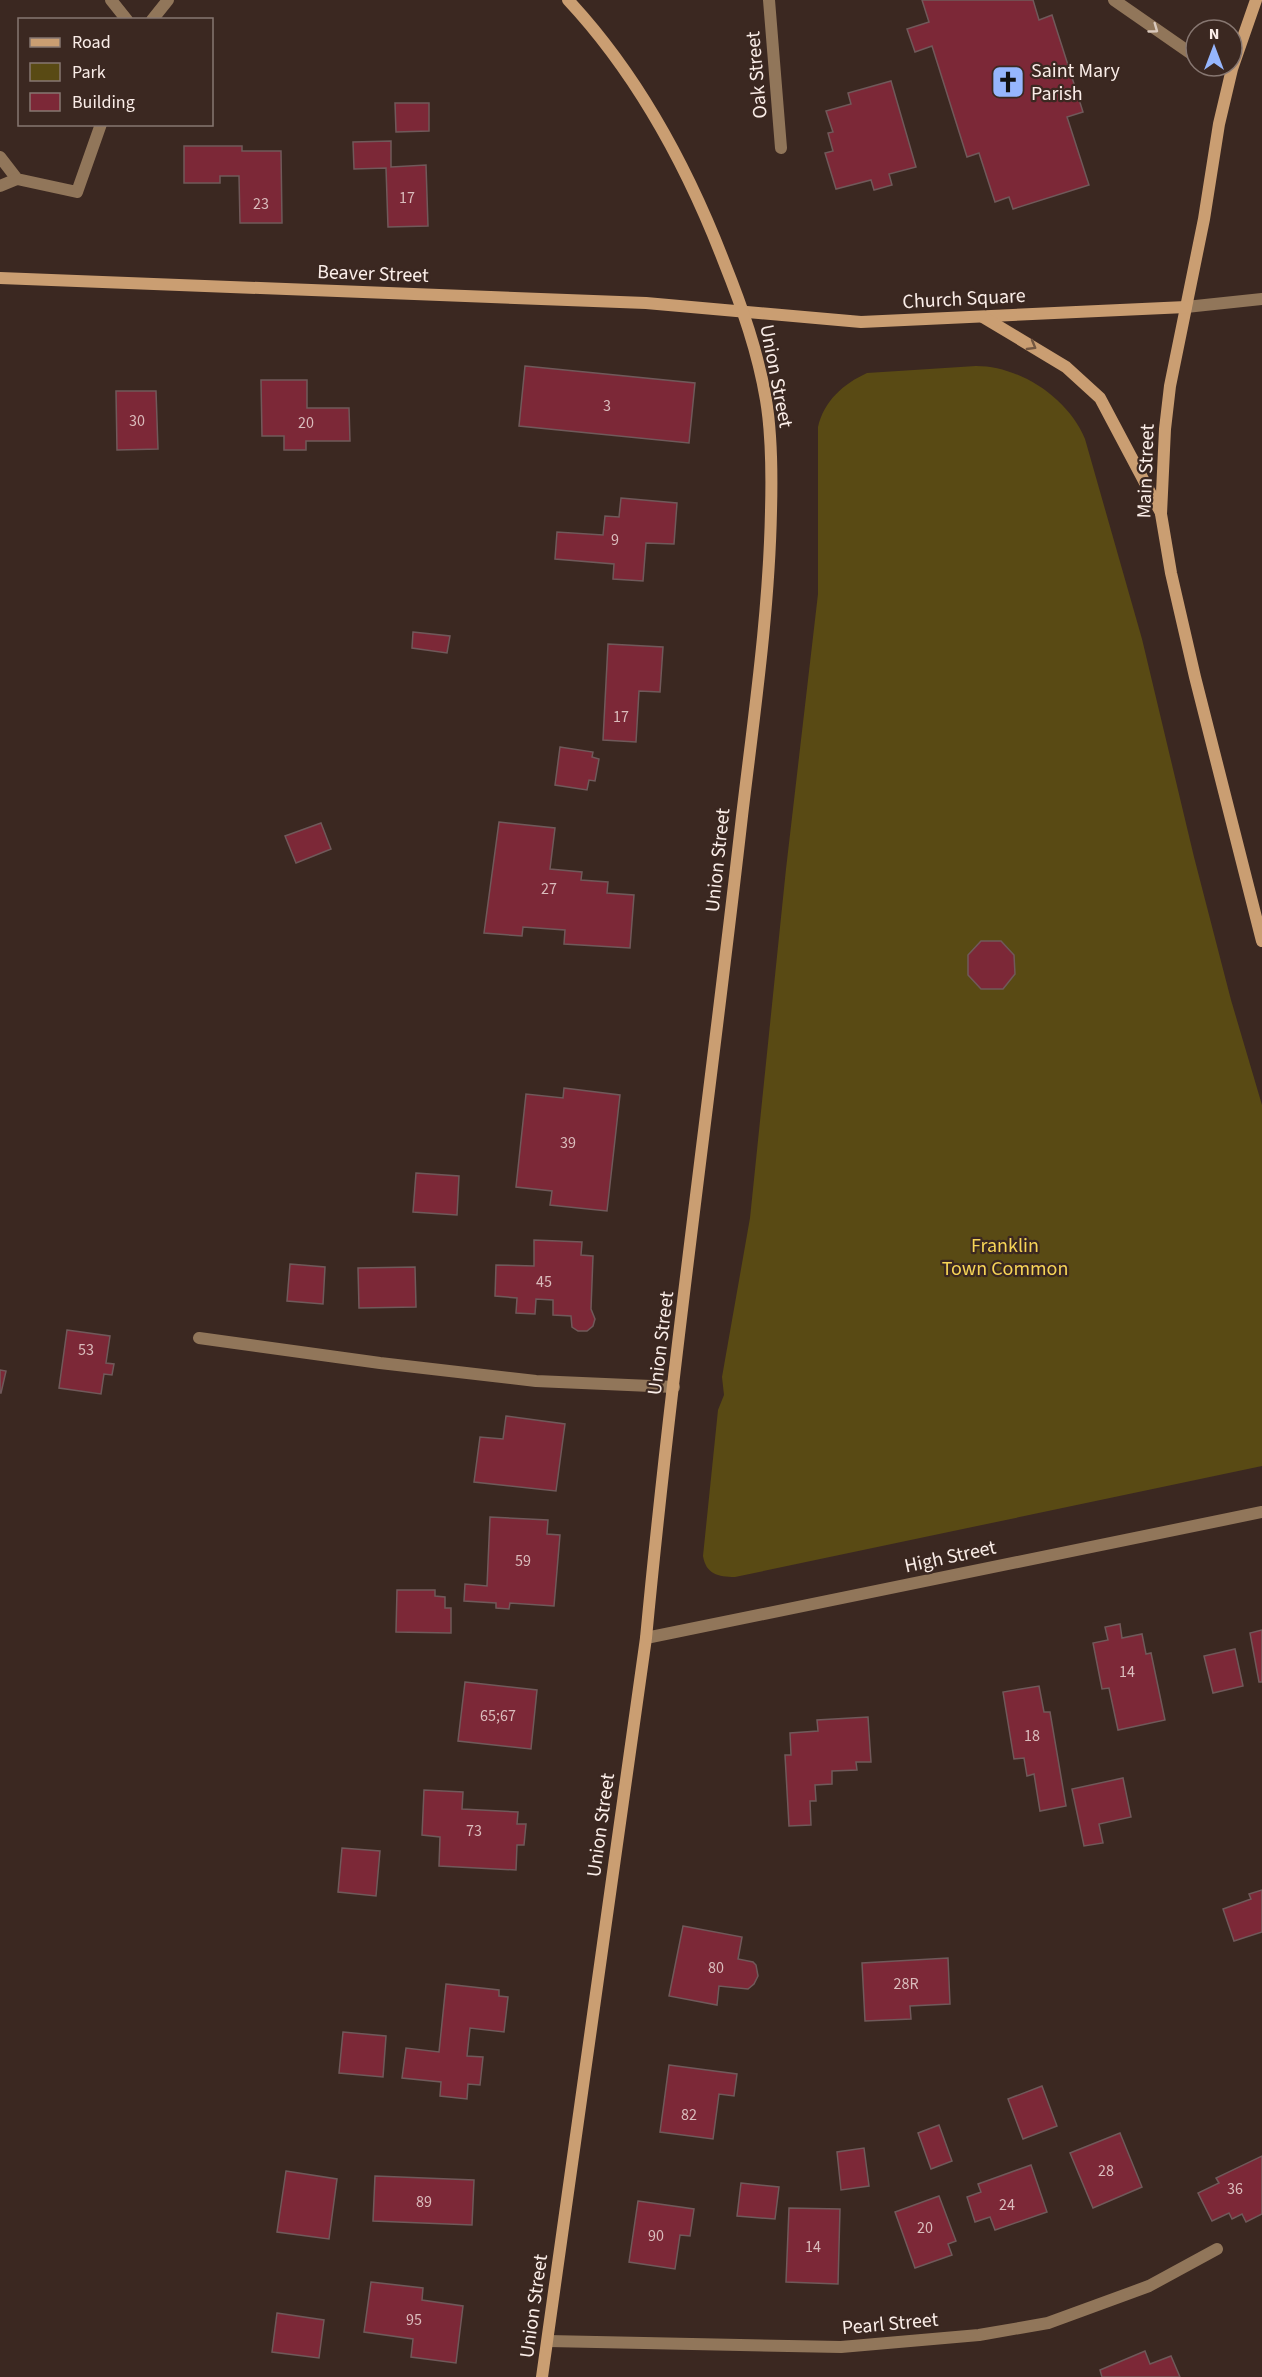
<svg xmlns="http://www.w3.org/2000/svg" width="1262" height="2377" viewBox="0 0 1262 2377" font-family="'Source Sans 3',sans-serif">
<rect width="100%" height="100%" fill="#3b2821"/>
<!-- green -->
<path fill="#594a14" d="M976 366C1020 366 1068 398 1085 439L1142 639 1194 857 1231 1000 1262 1105V1466L735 1577C718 1577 706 1574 703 1556L718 1410 724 1395 722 1377 750 1218 786 869 818 594V427C824 401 843 384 867 373Z"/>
<!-- building -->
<g fill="#7c2837" stroke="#70595a" stroke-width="1.5">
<polygon points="922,0 1033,0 1039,20 1052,15 1083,112 1067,117 1089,185 1013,209 1009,197 995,202 979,153 967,157 932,46 915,52 907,29 929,22"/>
<polygon points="891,81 916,167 889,174 892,185 874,190 871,180 836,189 825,153 833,151 828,133 833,132 826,111 851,104 848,93"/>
<polygon points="395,103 429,103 429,131 396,132"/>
<polygon points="391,141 391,167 426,165 428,226 388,227 386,168 354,169 353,142"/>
<polygon points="184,146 242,146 242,151 281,151 282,223 240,223 239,176 220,176 220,183 184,183"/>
<polygon points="525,366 695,383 689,443 519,426"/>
<polygon points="261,380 307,380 307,408 349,408 350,441 306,441 306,450 284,450 284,436 262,436"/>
<polygon points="116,391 156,391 158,449 117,450"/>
<polygon points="621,498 677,503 674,544 646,543 643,581 613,579 614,564 555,559 557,532 603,535 605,516 619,517"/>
<polygon points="413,632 450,636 447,653 412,648"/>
<polygon points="608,644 663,647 660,692 639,691 636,742 603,740"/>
<polygon points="560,747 593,752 592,757 599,759 595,781 589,780 587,790 555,785"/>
<polygon points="499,822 555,828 550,869 582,872 581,880 608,882 607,893 634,895 630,948 564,944 565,930 523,927 522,936 484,933"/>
<polygon points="321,823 331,849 296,863 285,836"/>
<polygon points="981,941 1001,941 1014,955 1015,974 1003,989 981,989 968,975 968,955"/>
<polygon points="564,1088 620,1095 607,1211 550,1205 552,1191 516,1187 526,1094 563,1098"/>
<polygon points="416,1173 459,1176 457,1215 413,1212"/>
<polygon points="534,1240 582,1242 581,1255 593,1256 591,1309 595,1319 593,1326 587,1331 578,1331 572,1327 571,1316 553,1315 553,1300 536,1299 535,1314 516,1313 517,1298 495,1296 496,1265 534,1266"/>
<polygon points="290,1264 325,1267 323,1304 287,1301"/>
<polygon points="415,1267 416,1307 359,1308 358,1268"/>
<polygon points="67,1330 110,1336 106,1363 114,1364 112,1375 104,1374 101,1394 59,1388"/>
<polygon points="0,1370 6,1371 1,1393 0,1393"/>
<polygon points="506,1416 565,1424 556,1491 474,1482 480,1437 503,1439"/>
<polygon points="490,1517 548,1520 547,1534 560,1535 554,1606 510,1603 509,1609 496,1608 496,1603 464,1601 465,1584 487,1586"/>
<polygon points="397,1590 435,1590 435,1596 445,1597 445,1608 451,1608 451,1633 396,1632"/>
<polygon points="1120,1624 1122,1638 1142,1634 1146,1654 1151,1653 1165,1720 1118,1730 1109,1688 1102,1689 1093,1643 1108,1640 1105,1627"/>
<polygon points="1262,1630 1262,1682 1259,1682 1250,1633"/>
<polygon points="1235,1649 1243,1686 1213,1693 1204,1656"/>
<polygon points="465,1682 537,1690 531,1749 458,1741"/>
<polygon points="1039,1686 1044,1712 1050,1712 1066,1806 1040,1811 1034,1774 1027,1776 1024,1758 1014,1759 1003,1692"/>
<polygon points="868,1717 871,1762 856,1762 857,1770 832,1771 832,1784 815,1785 816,1801 810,1801 811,1825 789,1826 785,1755 791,1755 790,1733 818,1731 817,1720"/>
<polygon points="1123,1778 1131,1817 1099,1824 1103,1843 1084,1846 1072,1789"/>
<polygon points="424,1790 463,1792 462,1809 518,1812 517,1824 526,1824 524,1845 517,1845 516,1870 439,1866 440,1837 422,1835"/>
<polygon points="342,1848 380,1851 376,1896 338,1892"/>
<polygon points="1262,1890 1262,1932 1234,1941 1223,1909 1251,1899 1249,1894"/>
<polygon points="683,1926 742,1937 738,1959 753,1962 756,1965 758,1976 754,1984 748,1989 719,1986 717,2005 669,1996"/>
<polygon points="948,1958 950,2004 910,2006 911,2019 865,2021 862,1963"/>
<polygon points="446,1984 499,1990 499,1996 508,1997 504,2032 470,2028 467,2056 483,2057 480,2085 468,2084 467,2099 440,2096 441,2082 402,2078 406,2048 439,2052"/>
<polygon points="343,2032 386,2036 383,2077 339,2073"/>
<polygon points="669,2065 737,2074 734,2096 719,2094 713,2139 660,2132"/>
<polygon points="1042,2086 1057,2126 1023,2139 1008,2099"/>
<polygon points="939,2125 952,2161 931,2169 918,2133"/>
<polygon points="1120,2133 1142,2187 1093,2208 1070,2153"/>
<polygon points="864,2148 869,2186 841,2190 837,2152"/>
<polygon points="1262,2156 1262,2214 1246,2222 1242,2214 1232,2219 1229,2213 1212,2221 1198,2193 1219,2183 1216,2178"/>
<polygon points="1031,2165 1047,2212 995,2230 990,2217 975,2222 967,2197 981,2192 978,2184"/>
<polygon points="286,2171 337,2179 329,2239 277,2232"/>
<polygon points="375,2176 474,2180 472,2225 373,2221"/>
<polygon points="741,2183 779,2187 775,2219 737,2216"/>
<polygon points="939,2196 956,2241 948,2244 952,2255 915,2268 895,2212"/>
<polygon points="638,2201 694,2209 690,2236 680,2235 675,2269 629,2262"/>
<polygon points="789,2208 840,2209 838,2284 786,2282"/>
<polygon points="371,2282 423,2288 422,2300 463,2306 456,2363 411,2357 413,2339 364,2332"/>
<polygon points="277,2313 324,2320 319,2358 272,2352"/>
<polygon points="1145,2351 1150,2364 1171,2356 1180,2377 1102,2377 1100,2370"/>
</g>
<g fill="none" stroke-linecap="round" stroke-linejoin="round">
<!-- service -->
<g stroke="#91765a" stroke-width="12">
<polyline points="111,0 127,20"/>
<polyline points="152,20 168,0"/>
<polyline points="0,157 17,179 77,192 101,124"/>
<polyline points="0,186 17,179"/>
<polyline points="199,1338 380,1363 536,1381 674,1387"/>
</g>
<!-- minor -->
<g stroke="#91765a" stroke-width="12">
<polyline points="769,0 781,148"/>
<polyline points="1114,0 1196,57"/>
<polyline points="646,1638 1262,1512"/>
<polyline points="548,2341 841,2347 979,2335 1048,2323 1149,2286 1217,2249"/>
</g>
<!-- tertiary -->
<polyline stroke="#91765a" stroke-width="12" points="1186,307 1262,299"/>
<!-- secondary -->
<g stroke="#ca9e72" stroke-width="12">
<polyline points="1256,0 1232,69 1219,124 1204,219 1170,386 1165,429 1161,514 1171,573 1195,677 1262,941"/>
<polyline points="0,278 646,303 861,322 1186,307"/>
<polyline points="983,317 1066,367 1100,398 1161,513"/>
<path d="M542 2377 646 1638C672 1363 711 1090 742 816 754 715 769 613 771 511 772 474 772 436 766 400 758 352 742 307 724 262 687 166 638 75 568 0"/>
</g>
</g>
<!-- one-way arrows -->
<defs><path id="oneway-chevron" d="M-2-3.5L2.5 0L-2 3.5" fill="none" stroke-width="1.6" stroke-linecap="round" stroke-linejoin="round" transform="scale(1.5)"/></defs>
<use stroke="#dac9bd" href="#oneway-chevron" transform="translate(1154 29) rotate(36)"/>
<use stroke="#745741" href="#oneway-chevron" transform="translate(1032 346) rotate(30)"/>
<!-- icons -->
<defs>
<g id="church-square" transform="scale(1.725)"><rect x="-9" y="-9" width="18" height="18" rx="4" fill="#96b6fd" stroke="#3b2821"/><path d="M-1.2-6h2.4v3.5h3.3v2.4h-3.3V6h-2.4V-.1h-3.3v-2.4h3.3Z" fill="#111"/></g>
</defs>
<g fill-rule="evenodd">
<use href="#church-square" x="1008" y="82"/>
</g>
<g text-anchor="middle" stroke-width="4.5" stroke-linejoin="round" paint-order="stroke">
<!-- number labels -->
<g font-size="16" fill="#dabcbc">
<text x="407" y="203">17</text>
<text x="261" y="209">23</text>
<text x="607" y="411">3</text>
<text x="137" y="426">30</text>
<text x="306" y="428">20</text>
<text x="615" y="545">9</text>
<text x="621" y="722">17</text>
<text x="549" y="894">27</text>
<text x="568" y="1148">39</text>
<text x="544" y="1287">45</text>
<text x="86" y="1355">53</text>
<text x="523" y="1566">59</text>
<text x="1127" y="1677">14</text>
<text x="498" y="1721">65;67</text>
<text x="1032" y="1741">18</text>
<text x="474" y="1836">73</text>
<text x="716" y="1973">80</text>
<text x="906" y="1989">28R</text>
<text x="689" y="2120">82</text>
<text x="1106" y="2176">28</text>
<text x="1235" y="2194">36</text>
<text x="424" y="2207">89</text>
<text x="1007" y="2210">24</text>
<text x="925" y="2233">20</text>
<text x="656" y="2241">90</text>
<text x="813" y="2252">14</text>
<text x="414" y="2325">95</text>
</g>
<!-- poi labels -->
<g font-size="20" fill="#faede8" stroke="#3b2821" text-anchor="start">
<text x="1031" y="77">Saint Mary<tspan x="1031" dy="23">Parish</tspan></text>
</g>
<!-- street labels -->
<g font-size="20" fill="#faede8" stroke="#3b2821">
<text transform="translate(756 75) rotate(-95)" y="7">Oak Street</text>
<text transform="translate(373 273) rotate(2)" y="7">Beaver Street</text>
<text transform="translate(964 298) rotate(-3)" y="7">Church Square</text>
<text transform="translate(777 376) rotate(79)" y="7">Union Street</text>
<text transform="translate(1145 471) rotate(-88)" y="7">Main Street</text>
<text transform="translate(717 860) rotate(-84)" y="7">Union Street</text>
<text transform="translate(660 1343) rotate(-83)" y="7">Union Street</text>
<text transform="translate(950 1556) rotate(-12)" y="7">High Street</text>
<text transform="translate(600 1825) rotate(-82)" y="7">Union Street</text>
<text transform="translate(533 2306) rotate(-82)" y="7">Union Street</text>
<text transform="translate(890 2323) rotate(-5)" y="7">Pearl Street</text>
</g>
<!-- park labels -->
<g font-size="20" fill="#f7d457" stroke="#3b2821">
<text x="1005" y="1252">Franklin<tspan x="1005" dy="23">Town Common</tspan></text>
</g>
</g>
<!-- legend -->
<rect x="18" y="18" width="195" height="108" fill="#3b2821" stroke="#877771" stroke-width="1.5"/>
<rect x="30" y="38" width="30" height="9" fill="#ca9e72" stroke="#877771" stroke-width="1.5"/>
<text x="72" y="48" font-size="18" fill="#faede8">Road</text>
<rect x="30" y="63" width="30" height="18" fill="#594a14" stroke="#877771" stroke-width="1.5"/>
<text x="72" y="78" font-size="18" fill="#faede8">Park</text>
<rect x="30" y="93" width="30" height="18" fill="#7c2837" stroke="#877771" stroke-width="1.5"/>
<text x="72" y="108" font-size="18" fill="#faede8">Building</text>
<!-- north arrow -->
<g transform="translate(1214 48)"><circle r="28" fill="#3b2821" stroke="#877771" stroke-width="1.5"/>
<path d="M0-4.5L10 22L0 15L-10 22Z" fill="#96b6fd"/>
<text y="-9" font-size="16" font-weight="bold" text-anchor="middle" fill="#faede8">N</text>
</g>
</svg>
